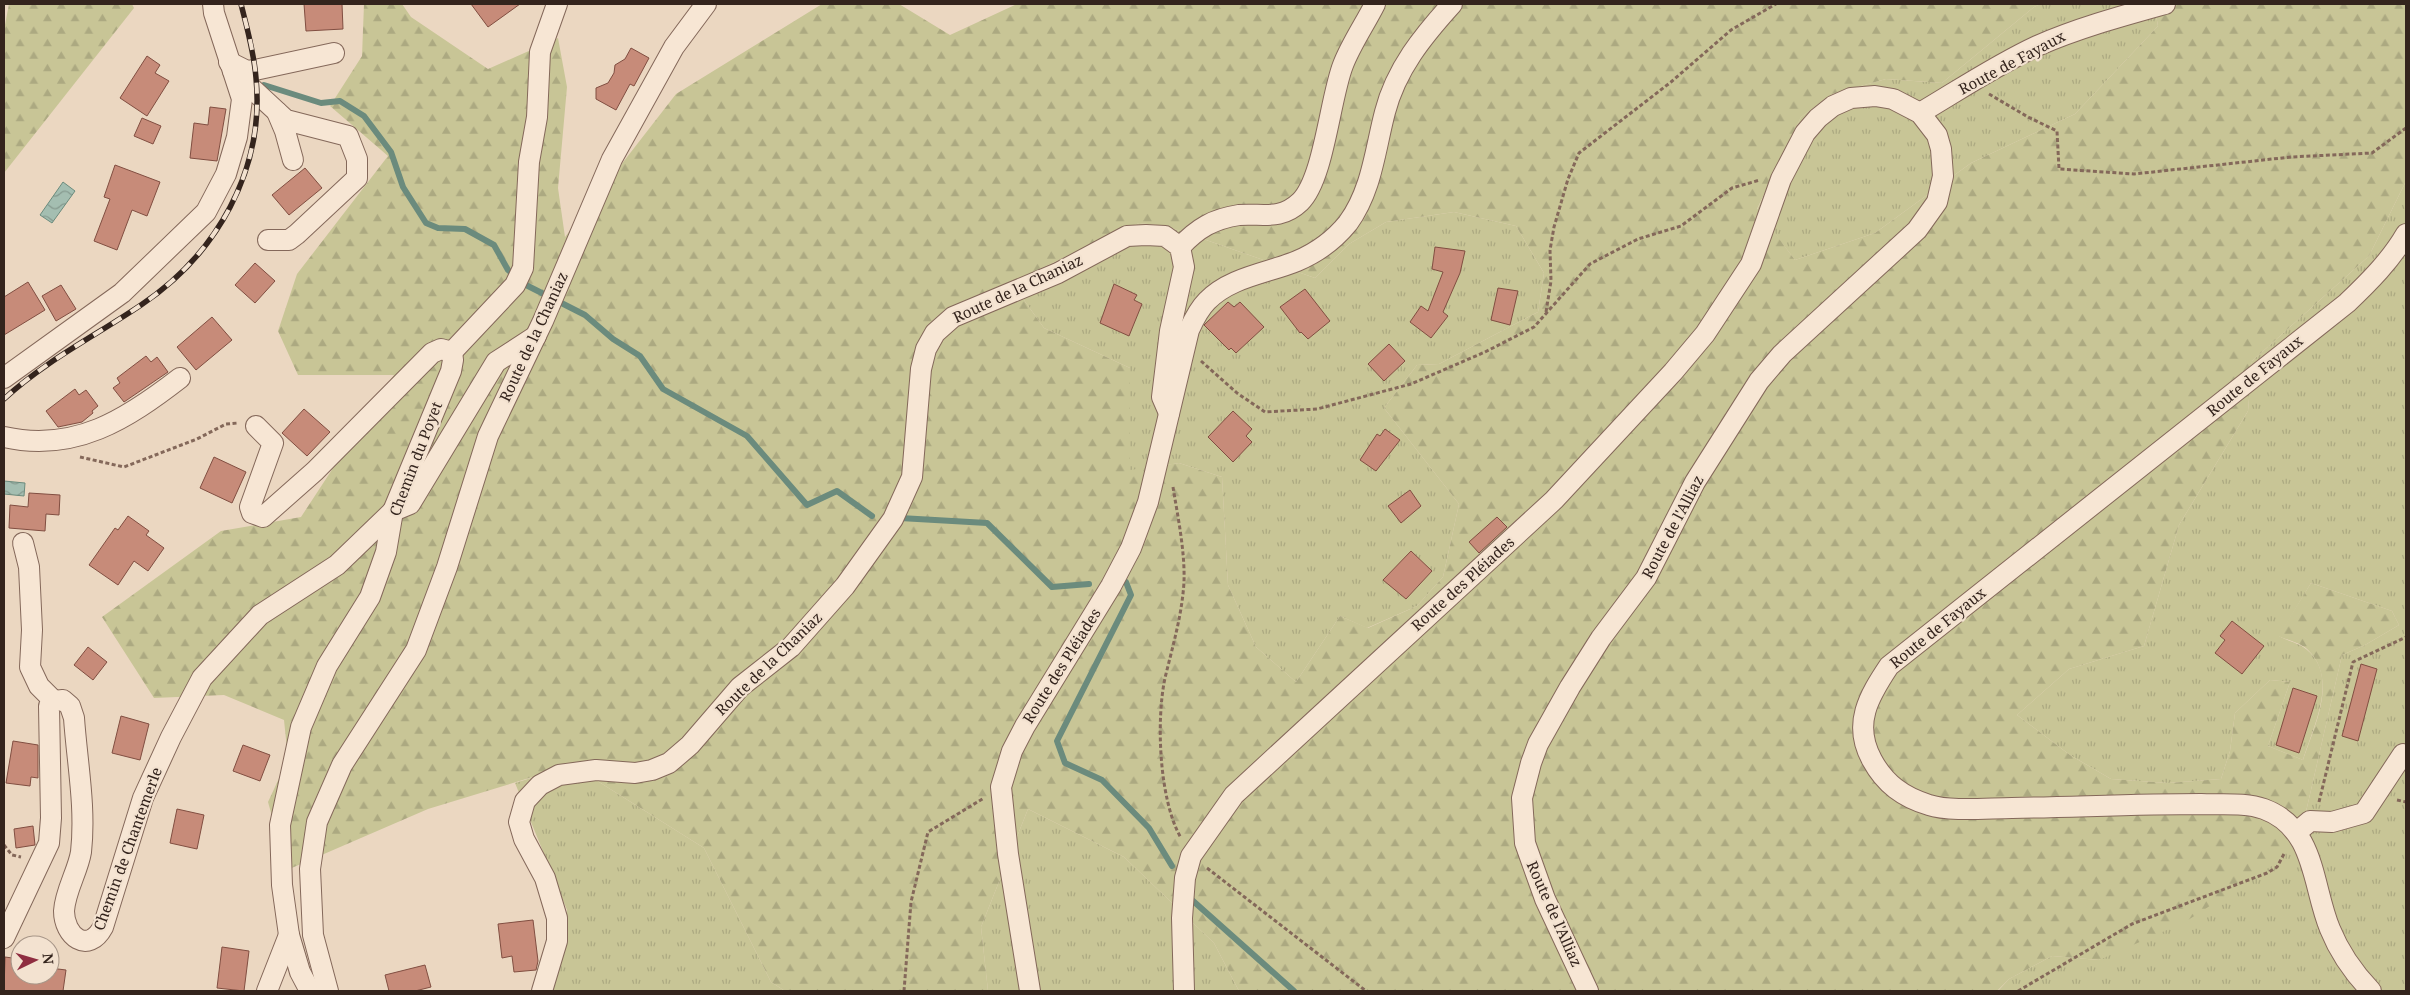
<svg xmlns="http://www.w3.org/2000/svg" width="2410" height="995" viewBox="0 0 2410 995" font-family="'Noto Serif',serif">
<defs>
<pattern id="grass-tufts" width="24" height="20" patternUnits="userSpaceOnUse" patternTransform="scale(1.25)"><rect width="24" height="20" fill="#c8c596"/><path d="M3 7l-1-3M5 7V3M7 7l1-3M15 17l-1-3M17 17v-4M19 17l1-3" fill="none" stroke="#aca981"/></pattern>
<pattern id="forest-firs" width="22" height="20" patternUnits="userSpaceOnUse" patternTransform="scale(1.25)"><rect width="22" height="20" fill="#c8c596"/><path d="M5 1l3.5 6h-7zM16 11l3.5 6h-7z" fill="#aca981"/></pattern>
<pattern id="water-waves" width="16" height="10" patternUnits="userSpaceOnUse" patternTransform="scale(1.25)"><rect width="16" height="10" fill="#a4beb1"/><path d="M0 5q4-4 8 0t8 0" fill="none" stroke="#869a8f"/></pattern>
</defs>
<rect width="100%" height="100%" fill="#ebd7c1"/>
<!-- grass -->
<g fill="url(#grass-tufts)">
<polygon points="2041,4 2154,4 2158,26 2075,114 1971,163 1875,233 1795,260 1757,210 1801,117 1832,94 1886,79 1942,83 2034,7"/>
<path d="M2406 181V991H1998L2009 979 2052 956 2099 960 2305 816 2342 655 2365 645 2399 625 2392 611 2311 583 2279 636C2287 641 2299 643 2306 649 2340 676 2313 727 2303 760L2268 746 2290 682 2270 680 2235 713 2230 751 2221 779 2168 783 2111 779 2070 755 2017 715 2069 669 2144 646 2179 525 2248 411 2252 361 2369 256Z"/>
<polygon points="1454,212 1516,226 1544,273 1538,312 1439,364 1417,365 1384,408 1459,504 1443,577 1417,606 1367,628 1340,616 1296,682 1256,647 1228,585 1222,477 1179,463 1130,471 1130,368 1044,328 1011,282 1139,223 1166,226 1315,278 1349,244 1386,222"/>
<polygon points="572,765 704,848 771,982 785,991 551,991 564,948 567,910 515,783"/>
<polygon points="1028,809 1124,857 1214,943 1239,991 988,991 981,927"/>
</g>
<!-- forest -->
<g fill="url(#forest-firs)" fill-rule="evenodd">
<polygon points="9,4 132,4 134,8 4,173 4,30"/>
<path d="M364 4H402L411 17 488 69 558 38 567 87 558 188 565 237 676 94 822 4H899L950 35 1017 4H2041L2034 7 1942 83 1886 79 1832 94 1801 117 1757 209 1795 260 1875 233 1971 163 2075 114 2158 26 2154 4H2406V181L2369 256 2252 361 2248 411 2179 525 2144 646 2069 669 2017 715 2070 755 2111 779 2168 783 2221 779 2230 751 2235 713 2270 680 2290 682 2268 746 2303 760C2314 726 2339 679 2307 649 2300 643 2287 640 2278 636L2311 583 2392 611 2399 625 2365 645 2342 655 2305 816 2273 865 2185 922 2099 960 2052 956 2009 979 1997 991H1239L1214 943 1124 857 1028 809 981 927 988 991H785L771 982 704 848 572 765 428 809 287 870 268 802 288 759 284 720 224 695 154 698 102 617 221 531 301 517 394 375H298L278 331 297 274 388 156 330 106 362 56ZM1454 212 1516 226 1544 273 1538 312 1439 364 1417 365 1384 408 1459 504 1443 577 1417 606 1368 628 1340 616 1296 682 1256 647 1228 585 1222 477 1179 463 1130 470V368L1044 328 1011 282 1139 223 1166 226 1315 278 1349 244 1386 222Z"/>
</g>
<!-- water -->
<g fill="url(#water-waves)" stroke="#6b8b7d">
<polygon points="63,182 75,191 52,223 40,215"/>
<polygon points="4,481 25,483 24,496 4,494"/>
</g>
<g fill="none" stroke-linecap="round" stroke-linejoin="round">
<!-- stream -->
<g stroke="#6b8b7d" stroke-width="6">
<polyline points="264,85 321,103 340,101 364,116 391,152 403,187 426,223 438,228 465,229 494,245 508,270 526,285 585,315 613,339 640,356 663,389 747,436 807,505 837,491 872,516"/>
<polyline points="900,518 987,523 1052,587 1089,584"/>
<polyline points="1126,582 1131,595 1057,741 1065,763 1102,780 1149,828 1172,866"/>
<polyline points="1192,900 1294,991"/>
</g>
</g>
<!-- building -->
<g fill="#c78b79" stroke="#814e41">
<polygon points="304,4 342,4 343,29 306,31"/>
<polygon points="471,4 520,4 488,27"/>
<polygon points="631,48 649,58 634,86 630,84 616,110 596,99 596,88 608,83 614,73 615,65 625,59"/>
<polygon points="147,56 160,65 155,73 169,81 147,116 120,98"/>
<polygon points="210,107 226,109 217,161 190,158 194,123 208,125"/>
<polygon points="142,118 161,126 153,144 134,136"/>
<polygon points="115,165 160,182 147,216 132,210 117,250 94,241 110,199 104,197"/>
<polygon points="305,168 322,188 289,215 272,195"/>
<polygon points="1435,247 1465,251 1460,273 1443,312 1448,316 1431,338 1410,322 1421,306 1428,311 1443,272 1432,269"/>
<polygon points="255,263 275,281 255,303 235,285"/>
<polygon points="28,282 45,310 4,335 4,297"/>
<polygon points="1114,284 1137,295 1134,300 1142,304 1129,336 1100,323"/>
<polygon points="61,285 76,309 56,321 42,296"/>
<polygon points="1498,288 1518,291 1510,325 1491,320"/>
<polygon points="1305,289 1330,321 1308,339 1301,332 1300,333 1280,307"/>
<polygon points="1228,302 1234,307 1240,302 1264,327 1236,353 1231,348 1229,350 1204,325"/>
<polygon points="212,317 232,340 196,370 177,347"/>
<polygon points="1389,344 1405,361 1384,381 1368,364"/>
<polygon points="146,356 151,362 157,357 168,372 124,402 113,388 120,383 117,378"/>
<polygon points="75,389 79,395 86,390 98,406 92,411 93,413 82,422 58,427 46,411"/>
<polygon points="304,409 330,432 307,456 282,433"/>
<polygon points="1233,411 1252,429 1246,436 1252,442 1233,462 1208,437"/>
<polygon points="1385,429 1400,440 1376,471 1360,460 1377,434 1380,436"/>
<polygon points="214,457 246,472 232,503 200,488"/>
<polygon points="1410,490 1421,506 1401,523 1388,506"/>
<polygon points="29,493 60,495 59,515 46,514 45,531 9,528 10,505 28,507"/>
<polygon points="128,516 149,531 146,535 164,548 148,571 134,561 118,585 89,565 115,528 118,530"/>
<polygon points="1497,517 1507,527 1479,553 1469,542"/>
<polygon points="1411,551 1432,571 1406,599 1383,580"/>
<polygon points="2232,621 2264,646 2242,674 2215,653 2225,640 2220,636"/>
<polygon points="88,647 107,662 93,680 74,665"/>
<polygon points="2361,664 2377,669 2358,741 2342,736"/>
<polygon points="2293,688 2317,696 2299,753 2276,745"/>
<polygon points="121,716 149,724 140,760 112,753"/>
<polygon points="13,741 38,745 38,778 31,777 30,786 6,783"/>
<polygon points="243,745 270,755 260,781 233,771"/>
<polygon points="177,809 204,815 197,849 170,843"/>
<polygon points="33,826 35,845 16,848 14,829"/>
<polygon points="533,920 538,961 536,970 514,972 512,956 502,958 498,924"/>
<polygon points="222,947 249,951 244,991 217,988"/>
<polygon points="5,957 20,959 20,975 50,975 50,968 66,970 63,991 4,991"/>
<polygon points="425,965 431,987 415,991 389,991 385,975"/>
</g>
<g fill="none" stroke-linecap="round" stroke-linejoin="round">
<!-- minor casing -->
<g stroke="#84685a" stroke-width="22">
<g id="minor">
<polyline points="229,62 247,71 255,70 334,53"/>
<polyline points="233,71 286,120 348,136 357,159 357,178 297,234 289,240 268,240"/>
<polyline points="277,112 285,131 293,160"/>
<path d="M1920 113C1959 90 1996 65 2037 46 2078 28 2122 16 2165 4"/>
<path d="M1180 247C1198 228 1213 219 1239 215 1262 213 1280 221 1300 202 1324 179 1330 98 1343 65 1351 44 1365 24 1375 4"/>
<polyline points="452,352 515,285 523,268 529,162 537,117 540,52 557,4"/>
<polyline points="4,378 122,293 206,212 226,174 237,137 242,99 214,13 213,4"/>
<polyline points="256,426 273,443 250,507 252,513 263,517 315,471 432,353 441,349 452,352"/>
<path d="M4 437C75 453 127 419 180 378"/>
<polyline points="23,543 29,567 32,630 30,667 39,686 54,701"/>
<polyline points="2297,832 2310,821 2332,822 2364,813 2403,754"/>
<path d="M4 938 49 843 51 818 49 706 54 701 63 700 70 706 74 718C77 762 86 807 81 852 78 871 65 891 64 911 64 936 88 955 103 927L143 798 171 737 202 678 260 615 337 565 393 511 410 504 496 362 536 336"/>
<polyline points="267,991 289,935"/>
<polyline points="310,991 300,972 289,935 282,885 280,825 301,727 327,666 370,597 386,552 393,511 451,371 453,360 452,352"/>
<polyline points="328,991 313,935 310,869 317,822 342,765 416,650 447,567 488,436 543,321 612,159 674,47 706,4"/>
<polyline points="542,991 557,941 557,918 545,878 524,839 519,822 525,801 540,785 559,775 596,770 635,773 652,770 669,763 690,745 740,687 791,647 845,586 893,519 912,477 921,369 926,349 935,333 953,317 1058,273 1127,236 1146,235 1165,236 1180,247 1184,267 1170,331 1162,397 1169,413"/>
<path d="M1030 991 1008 854 1001 787 1012 751 1025 726 1111 586 1131 548 1148 502 1189 330C1194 319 1199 309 1207 301 1230 277 1268 273 1297 261 1316 253 1335 239 1348 223 1372 190 1375 150 1385 112 1396 69 1423 36 1452 4"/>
<polyline points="1184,991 1182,918 1185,878 1191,856 1234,795 1554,500 1673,372 1705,334 1751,264 1781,179 1805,133 1818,118 1833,106 1851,98 1875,96 1893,99 1920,113 1937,135 1941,149 1943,176 1937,202 1917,230 1782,354 1759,381 1695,482 1646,578 1601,638 1570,687 1538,744 1531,763 1522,798 1525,843 1545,899 1588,991"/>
<path d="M2371 991C2353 972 2340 954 2330 929 2312 886 2316 828 2264 809 2245 802 2221 805 2201 804 2138 804 2075 807 2012 808 1989 808 1950 812 1929 805 1903 797 1885 784 1872 760 1852 724 1869 696 1889 666L2347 303C2369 282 2391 260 2406 234"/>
</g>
</g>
<!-- path -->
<g stroke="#84685a" stroke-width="3" stroke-dasharray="4 2.5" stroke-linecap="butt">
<polyline points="1989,94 2028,117 2057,131 2059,169 2134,174 2291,157 2372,153 2406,128"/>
<polyline points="1546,312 1551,281 1550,250 1554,227 1568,179 1579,153 1671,82 1731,30 1776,4"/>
<polyline points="1201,361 1237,393 1265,412 1317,409 1411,384 1485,352 1534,327 1590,264 1638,239 1681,226 1732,188 1760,180"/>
<polyline points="80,457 124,467 197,439 226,424 238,423"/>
<path d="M1173 487C1178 518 1185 551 1184 582 1182 615 1173 645 1165 678 1156 720 1159 800 1181 838"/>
<polyline points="2397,800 2406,802"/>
<polyline points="2319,802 2353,662 2406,637"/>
<polyline points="4,845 12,855 21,857"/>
<polyline points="1207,868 1366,991"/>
<polyline points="904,991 911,902 928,832 984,798"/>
<polyline points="2018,991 2132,924 2267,873 2277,867 2285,852"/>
</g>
<!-- minor -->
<use href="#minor" stroke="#f7e6d4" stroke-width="20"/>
<!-- rail casing -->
<g stroke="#34241d" stroke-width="5.5">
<path id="rail" d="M4 399C45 361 95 336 141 305 216 255 265 170 256 78 254 52 247 28 241 4"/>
</g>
<!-- rail -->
<use href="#rail" stroke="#f3e2d0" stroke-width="4" stroke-dasharray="11" stroke-linecap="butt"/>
</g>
<g text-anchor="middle" stroke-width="4.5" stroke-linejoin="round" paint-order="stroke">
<!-- street labels -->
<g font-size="15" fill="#34241d" stroke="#f3e2d0">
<text transform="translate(2012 63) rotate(-28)" y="5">Route de Fayaux</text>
<text transform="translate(1018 289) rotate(-25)" y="5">Route de la Chaniaz</text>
<text transform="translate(534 337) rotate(-65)" y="5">Route de la Chaniaz</text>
<text transform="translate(2255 376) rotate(-39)" y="5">Route de Fayaux</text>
<text transform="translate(416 459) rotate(-69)" y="5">Chemin du Poyet</text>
<text transform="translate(1673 527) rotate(-62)" y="5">Route de l'Alliaz</text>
<text transform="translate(1463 584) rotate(-42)" y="5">Route des Pléiades</text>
<text transform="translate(1938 628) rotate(-39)" y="5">Route de Fayaux</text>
<text transform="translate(769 664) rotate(-44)" y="5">Route de la Chaniaz</text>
<text transform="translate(1062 666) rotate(-58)" y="5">Route des Pléiades</text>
<text transform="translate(128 849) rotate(-70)" y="5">Chemin de Chantemerle</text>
<text transform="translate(1554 914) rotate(66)" y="5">Route de l'Alliaz</text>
</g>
</g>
<!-- border -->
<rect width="2410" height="995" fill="none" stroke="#34241d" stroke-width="10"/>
<!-- north arrow -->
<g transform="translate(35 960) rotate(85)"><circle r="24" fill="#f3e2d0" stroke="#a79688"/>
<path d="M0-4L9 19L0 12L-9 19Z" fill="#8f2d40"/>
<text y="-8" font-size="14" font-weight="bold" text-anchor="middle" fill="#34241d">N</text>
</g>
</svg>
